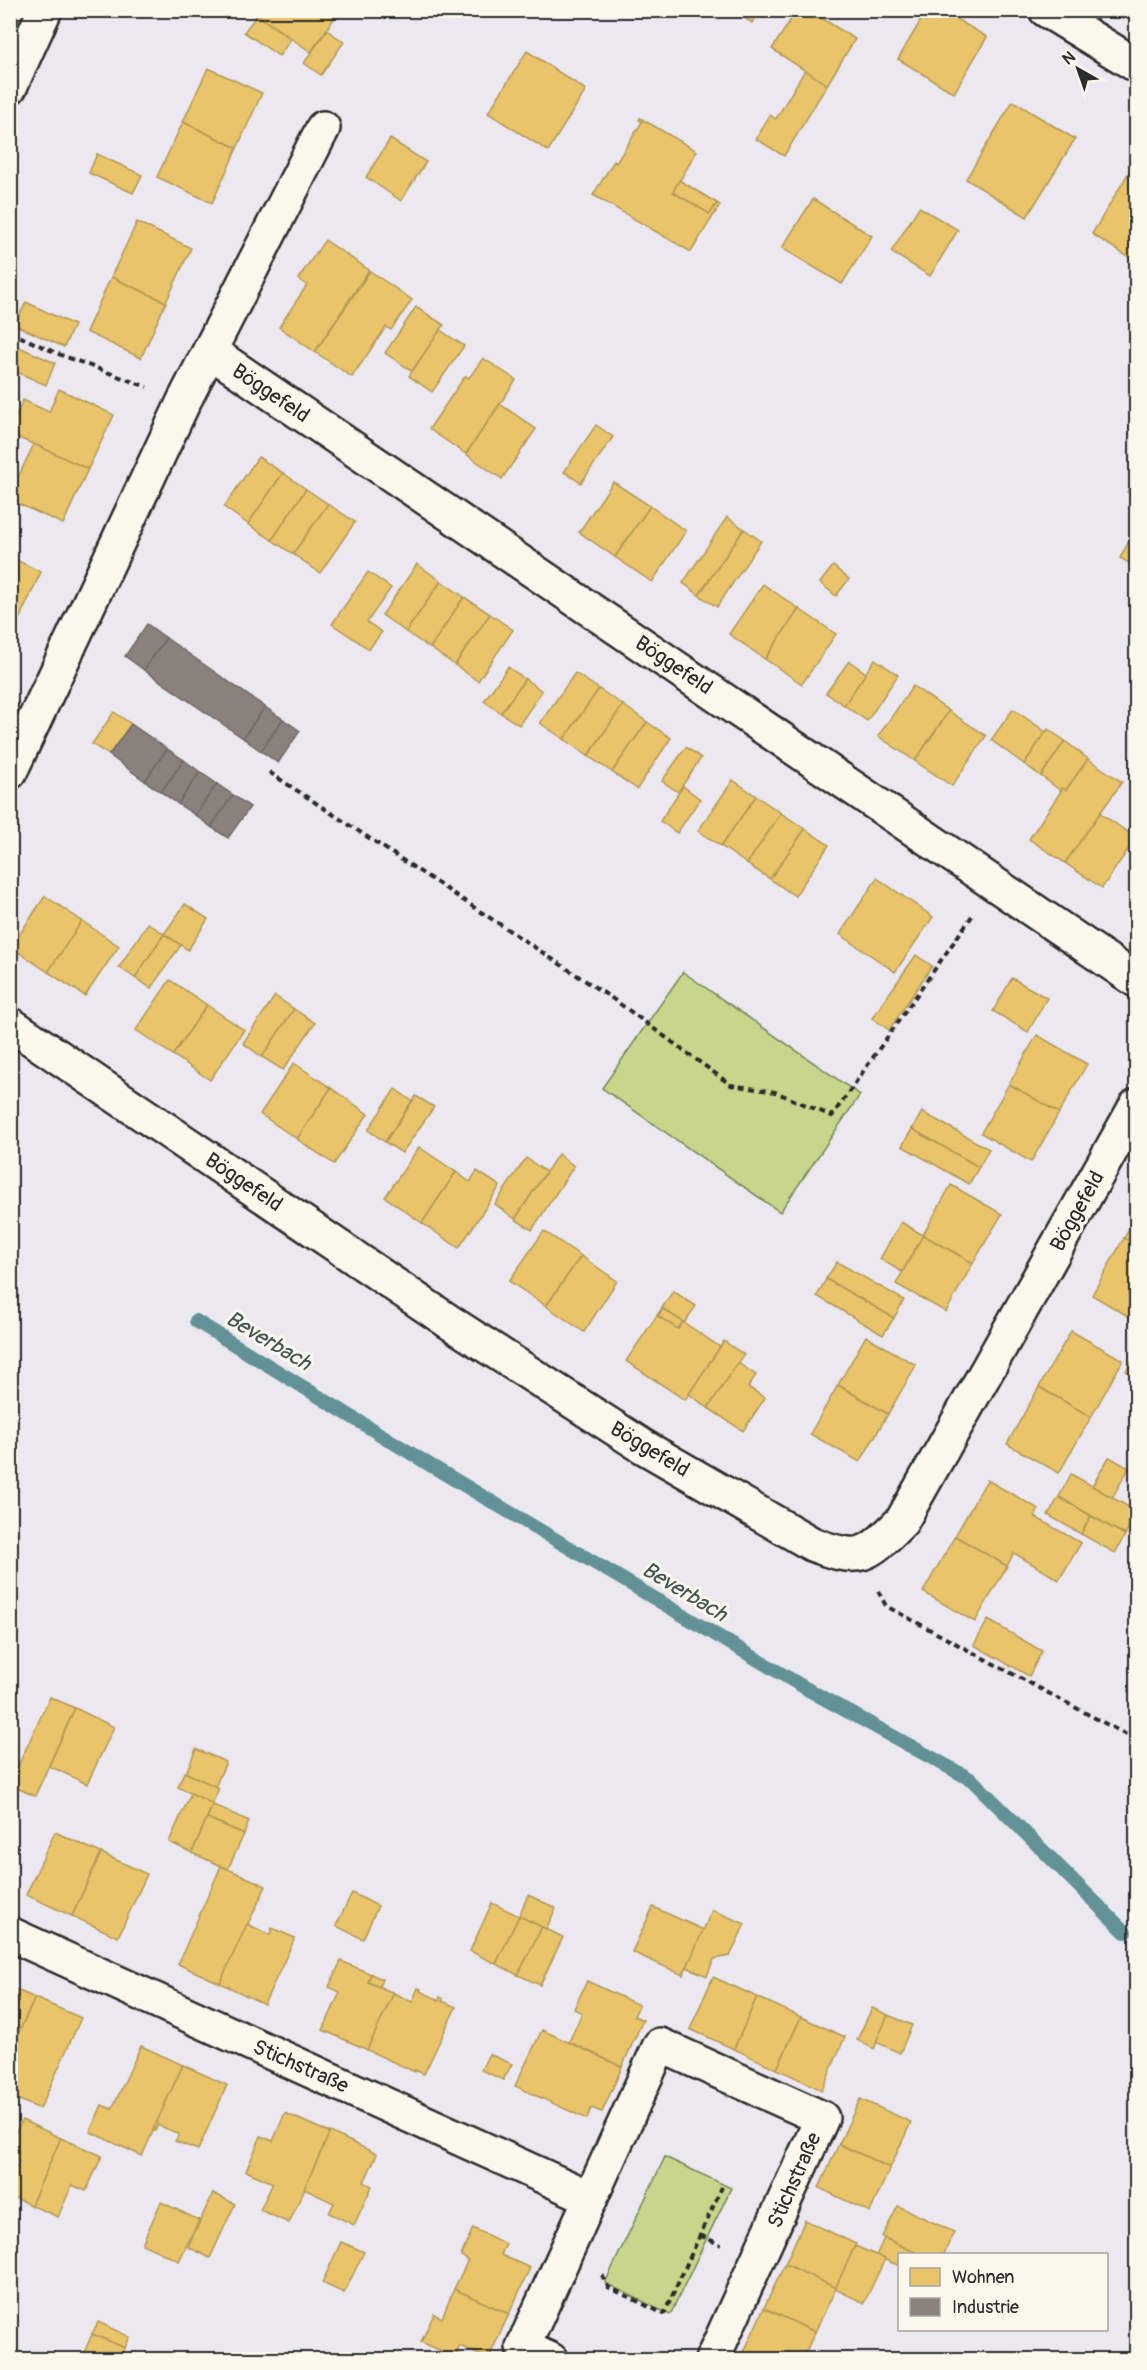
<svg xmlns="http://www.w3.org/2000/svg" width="1147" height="2370" viewBox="0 0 1147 2370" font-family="Pangolin,sans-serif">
<rect width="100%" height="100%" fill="#ece8f0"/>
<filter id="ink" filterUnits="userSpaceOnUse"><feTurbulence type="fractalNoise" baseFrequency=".0167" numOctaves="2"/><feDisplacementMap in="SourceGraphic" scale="12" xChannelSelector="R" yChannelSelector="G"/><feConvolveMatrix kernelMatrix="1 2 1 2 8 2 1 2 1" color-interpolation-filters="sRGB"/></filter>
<g filter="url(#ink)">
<!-- green -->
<g fill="#c6d68a" stroke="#78805a" stroke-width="1.5">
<polygon points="683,972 860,1095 780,1212 602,1088"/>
<polygon points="665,2157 731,2188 670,2315 605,2283"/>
</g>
<!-- homes -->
<g fill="#e9c46a" stroke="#b09657" stroke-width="1.5">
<polygon points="255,10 340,10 311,52 253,12"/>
<polygon points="733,10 760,10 752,23"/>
<polygon points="797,10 809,10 855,39 827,85 772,49"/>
<polygon points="927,10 941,10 987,37 954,93 898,59"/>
<polygon points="257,15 291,39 279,56 244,32"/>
<polygon points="327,30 344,42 321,75 304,63"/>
<polygon points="527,51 586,90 548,151 488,113"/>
<polygon points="208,68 262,93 237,148 183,122"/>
<polygon points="805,70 827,85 784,156 756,139 770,115 776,119"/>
<polygon points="1013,101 1075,139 1027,217 966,179"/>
<polygon points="640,118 697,151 673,192 710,214 717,203 720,205 691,252 593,195 614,161 616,163 642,122 639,120"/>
<polygon points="183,122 237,148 212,203 157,177"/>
<polygon points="390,139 426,162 401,201 366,177"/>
<polygon points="97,154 142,175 133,193 89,173"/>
<polygon points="1129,172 1136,177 1136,262 1092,234"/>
<polygon points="679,180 717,203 710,214 673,192"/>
<polygon points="813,199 872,236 842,284 782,248"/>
<polygon points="919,207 958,230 930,276 891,252"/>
<polygon points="137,222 191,248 166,302 111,277"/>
<polygon points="325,240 369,270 315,352 279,327 307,285 298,279"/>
<polygon points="370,271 412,300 391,330 386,327 352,377 315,352"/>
<polygon points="111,277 166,302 141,358 86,332"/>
<polygon points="26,302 74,325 64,347 15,325"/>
<polygon points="416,307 444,325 412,371 385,353"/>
<polygon points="440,330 464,346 432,392 409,376"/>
<polygon points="10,343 55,363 46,385 10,369"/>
<polygon points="483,358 516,380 466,454 429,429 463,379 466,376 469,378"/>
<polygon points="59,389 114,415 88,469 10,434 10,428 23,400 49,412"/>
<polygon points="500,404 536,429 502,479 466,454"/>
<polygon points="596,425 613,437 581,483 564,472"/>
<polygon points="34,444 88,469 63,524 10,500 10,494"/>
<polygon points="258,457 283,473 248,524 224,507"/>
<polygon points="283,473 306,489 272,540 248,524"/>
<polygon points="1136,474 1136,498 1127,492"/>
<polygon points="613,482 650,506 615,557 579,532"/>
<polygon points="306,489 328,504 293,554 272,540"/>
<polygon points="328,504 355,522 320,573 293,554"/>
<polygon points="650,506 686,531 652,582 615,557"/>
<polygon points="727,517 744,529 699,595 683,583"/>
<polygon points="1136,528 1136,567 1120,558"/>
<polygon points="744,529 761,541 717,607 699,595"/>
<polygon points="10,557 41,572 16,626 10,624"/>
<polygon points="417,564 441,581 406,632 382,615"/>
<polygon points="833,566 849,579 836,596 820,583"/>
<polygon points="368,572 391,588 367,622 382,632 369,649 332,624"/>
<polygon points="441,581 464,597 430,648 406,632"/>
<polygon points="763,584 799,609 765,659 729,634"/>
<polygon points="464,597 490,614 455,665 430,648"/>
<polygon points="799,609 836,634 802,684 765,659"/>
<polygon points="490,614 513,630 478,681 455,665"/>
<polygon points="875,659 898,675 867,721 844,705"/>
<polygon points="849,661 866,673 844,705 826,693"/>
<polygon points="508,667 525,679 501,713 484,701"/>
<polygon points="575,673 599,689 564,739 540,723"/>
<polygon points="525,679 542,691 519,725 501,713"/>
<polygon points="913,686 949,711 915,761 878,736"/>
<polygon points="599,689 623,705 588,756 564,739"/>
<polygon points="623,705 647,722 612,772 588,756"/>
<polygon points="1013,709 1046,732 1024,764 991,740"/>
<polygon points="949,711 986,736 952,786 915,761"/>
<polygon points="114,712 131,724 109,755 92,744"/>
<polygon points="647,722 671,738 637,789 612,772"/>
<polygon points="1048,729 1065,741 1041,776 1024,764"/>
<polygon points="1065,741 1088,759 1066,790 1063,788 1061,791 1041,776"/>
<polygon points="686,747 701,758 678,792 662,781"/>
<polygon points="1088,759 1122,782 1065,863 1029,839 1063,788 1066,790"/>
<polygon points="733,780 756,796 721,846 698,831"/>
<polygon points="683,786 700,799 677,833 660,821"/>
<polygon points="756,796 781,813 747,864 721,846"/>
<polygon points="781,813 805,829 770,879 747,864"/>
<polygon points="1100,813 1136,838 1102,888 1065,863"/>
<polygon points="805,829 829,845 795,896 770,879"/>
<polygon points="877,878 933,917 895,972 840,934"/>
<polygon points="45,896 82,921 48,972 11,947"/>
<polygon points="185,904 208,919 188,950 164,934"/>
<polygon points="82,921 119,946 85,996 48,972"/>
<polygon points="148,923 164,934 135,978 119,967"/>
<polygon points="164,934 181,945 151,988 135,978"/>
<polygon points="916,955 932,966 889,1030 872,1018"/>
<polygon points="1012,978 1047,998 1028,1032 993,1011"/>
<polygon points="170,980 207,1005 173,1055 136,1030"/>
<polygon points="275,996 294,1009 262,1057 243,1043"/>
<polygon points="207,1005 244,1030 210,1080 173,1055"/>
<polygon points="294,1009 315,1023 283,1070 262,1057"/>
<polygon points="1037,1035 1087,1064 1059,1113 1009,1084"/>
<polygon points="294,1063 331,1088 297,1139 260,1114"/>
<polygon points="1009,1084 1059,1113 1031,1162 981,1133"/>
<polygon points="331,1088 368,1114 334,1164 297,1139"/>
<polygon points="395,1089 412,1101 385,1142 368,1130"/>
<polygon points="416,1096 434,1107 402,1153 385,1142"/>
<polygon points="922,1112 989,1149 979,1167 912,1129"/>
<polygon points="912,1129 979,1167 969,1184 902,1146"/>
<polygon points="419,1147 456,1172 422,1223 385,1197"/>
<polygon points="558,1154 574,1166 532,1230 515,1219"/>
<polygon points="526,1158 546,1172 515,1219 495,1204"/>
<polygon points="477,1171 500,1186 459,1248 422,1223 456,1172 470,1182"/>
<polygon points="951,1185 1002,1214 973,1263 923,1235"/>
<polygon points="1136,1216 1136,1246 1124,1238"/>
<polygon points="901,1222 923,1235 902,1272 880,1259"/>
<polygon points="544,1231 581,1256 546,1306 509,1281"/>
<polygon points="923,1235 973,1263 946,1312 896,1284"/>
<polygon points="1124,1238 1136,1246 1136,1321 1092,1295"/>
<polygon points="581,1256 617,1281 584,1332 546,1306"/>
<polygon points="837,1262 904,1300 894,1318 826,1279"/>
<polygon points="826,1279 894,1318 883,1335 817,1296"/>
<polygon points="673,1291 696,1306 684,1323 662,1308"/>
<polygon points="662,1308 658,1316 678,1329 683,1322 720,1347 685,1400 626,1361"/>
<polygon points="663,1309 683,1322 678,1329 658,1316"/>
<polygon points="1071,1331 1123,1360 1091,1417 1039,1387"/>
<polygon points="866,1336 916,1365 888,1414 838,1385"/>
<polygon points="724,1341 744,1355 708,1408 689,1394"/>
<polygon points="1136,1354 1136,1377 1126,1371"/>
<polygon points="738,1363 756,1375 748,1387 765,1398 743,1431 708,1408"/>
<polygon points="838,1385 888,1414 860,1462 810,1434"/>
<polygon points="1039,1387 1091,1417 1059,1473 1007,1444"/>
<polygon points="1109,1457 1129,1468 1112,1498 1092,1486"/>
<polygon points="1071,1474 1136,1511 1136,1516 1125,1535 1059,1497"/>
<polygon points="987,1480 1039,1509 1035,1517 1081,1543 1059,1580 1014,1553 1007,1566 955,1536"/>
<polygon points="1059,1497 1091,1516 1081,1534 1048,1515"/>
<polygon points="1091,1516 1125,1535 1115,1553 1081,1534"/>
<polygon points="955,1536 1007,1566 975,1622 923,1592"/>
<polygon points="988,1620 1042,1651 1029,1676 974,1645"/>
<polygon points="50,1697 75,1708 35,1796 12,1786 19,1771 16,1770"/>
<polygon points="75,1708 114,1727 87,1784 49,1766"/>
<polygon points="196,1749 226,1762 215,1787 186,1773"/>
<polygon points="184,1772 219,1788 212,1804 178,1787"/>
<polygon points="191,1793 213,1804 192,1853 169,1842"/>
<polygon points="213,1805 249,1821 244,1834 207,1818"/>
<polygon points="207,1818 244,1834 228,1869 192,1853"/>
<polygon points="55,1832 101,1853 72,1916 26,1895"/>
<polygon points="101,1853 147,1874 118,1937 72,1916"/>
<polygon points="221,1866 266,1886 220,1983 178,1964"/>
<polygon points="352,1893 378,1906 363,1939 336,1926"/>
<polygon points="528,1895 556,1908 546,1929 519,1916"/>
<polygon points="492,1903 519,1916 496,1964 470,1951"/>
<polygon points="653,1907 704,1930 683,1975 632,1952"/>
<polygon points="712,1910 745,1924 730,1956 714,1959 707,1976 687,1967"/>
<polygon points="519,1916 542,1927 518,1975 496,1964"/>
<polygon points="247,1924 270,1935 272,1928 295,1938 264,2004 220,1983"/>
<polygon points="542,1927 563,1937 540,1985 518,1975"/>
<polygon points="341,1961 371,1974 368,1982 394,1993 368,2050 323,2030 340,1992 329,1987"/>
<polygon points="371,1974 382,1979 379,1987 368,1982"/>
<polygon points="713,1977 757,1997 734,2049 690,2029"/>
<polygon points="587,1981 639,2005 634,2016 643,2020 622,2067 569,2042 582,2013 574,2009"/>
<polygon points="10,1987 35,1998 10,2051"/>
<polygon points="418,1988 421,1989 420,1991 439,2000 440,1997 443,1999 442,2001 456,2007 424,2074 415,2070 415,2072 367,2050 394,1993 412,2002"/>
<polygon points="757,1997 801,2017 777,2069 734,2049"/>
<polygon points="35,1998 81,2018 40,2109 10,2096 10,2051"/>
<polygon points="872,2008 888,2015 874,2049 857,2040"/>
<polygon points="888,2015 912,2025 900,2053 876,2042"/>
<polygon points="801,2017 845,2037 822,2090 777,2069"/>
<polygon points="542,2030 622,2067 602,2112 591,2108 587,2119 515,2086"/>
<polygon points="141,2046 183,2065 142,2156 90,2132 102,2105 112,2109"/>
<polygon points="489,2054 512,2064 503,2080 481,2070"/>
<polygon points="183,2065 227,2085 198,2150 175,2141 179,2134 158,2125 155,2131 153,2130"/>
<polygon points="860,2099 911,2122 890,2168 839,2144"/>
<polygon points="285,2113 330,2133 289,2223 260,2210 273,2183 246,2171 261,2136 273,2141"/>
<polygon points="22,2120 61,2138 31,2205 10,2196 10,2179 19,2161 10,2157 10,2143"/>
<polygon points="330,2132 377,2154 364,2182 372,2186 354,2225 329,2213 334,2203 304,2189"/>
<polygon points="61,2138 102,2156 86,2191 72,2185 58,2217 31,2205"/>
<polygon points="839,2144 890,2168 870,2212 819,2188"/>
<polygon points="213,2193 235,2204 210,2258 188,2247"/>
<polygon points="161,2202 199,2220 179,2261 142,2244"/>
<polygon points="898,2206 954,2232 944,2254 919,2254 882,2237"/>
<polygon points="805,2220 856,2244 836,2288 785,2264"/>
<polygon points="473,2228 506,2244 501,2255 530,2268 509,2314 454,2289 468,2260 461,2256"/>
<polygon points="884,2238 919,2254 900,2254 900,2266 876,2256"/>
<polygon points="341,2242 364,2252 344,2293 322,2283"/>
<polygon points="855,2246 885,2259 864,2303 835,2289"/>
<polygon points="785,2264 836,2288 815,2332 764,2308"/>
<polygon points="454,2289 509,2314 488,2359 460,2346 455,2357 421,2342 434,2314 442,2318"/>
<polygon points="764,2308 815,2332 802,2360 761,2360 744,2352"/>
<polygon points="98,2322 130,2337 125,2348 92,2334"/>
<polygon points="92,2334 125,2348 119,2360 81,2360"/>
</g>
<!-- industry -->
<g fill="#8a817c" stroke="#6e6764" stroke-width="1.5">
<polygon points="147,624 166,638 144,670 125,656"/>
<polygon points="166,638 265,707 243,738 144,670"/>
<polygon points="265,707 283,719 261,751 243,738"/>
<polygon points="283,719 300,731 278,763 261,751"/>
<polygon points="131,724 167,749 145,781 109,755"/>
<polygon points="167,749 184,760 161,792 145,781"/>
<polygon points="184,760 200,772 178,804 161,792"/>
<polygon points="200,772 217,784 195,815 178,804"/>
<polygon points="217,784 233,795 211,827 195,815"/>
<polygon points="233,795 250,807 228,838 211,827"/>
</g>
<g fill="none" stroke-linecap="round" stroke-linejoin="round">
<!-- stream -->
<polyline stroke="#629296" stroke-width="14" points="196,1321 430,1465 807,1689 972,1780 1125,1932"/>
<!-- minor casing -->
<g stroke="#2b2b2b" stroke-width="38">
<g id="minor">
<polyline points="1046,10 1136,65"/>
<polyline points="211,352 1136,980"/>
<polyline points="10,772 184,401 323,128"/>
<path d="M10 1024 451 1323 644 1447 812 1544C861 1563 867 1556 902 1521L1136 1106"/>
<polyline points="10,1934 591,2198"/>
<polyline points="551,2360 523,2347 660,2045 822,2118 712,2360"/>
</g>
</g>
<!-- secondary casing -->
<g stroke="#2b2b2b" stroke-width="38">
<polyline id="secondary" points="10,87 45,10"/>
</g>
<!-- path -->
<g stroke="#2b2b2b" stroke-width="4" stroke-dasharray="6 4.5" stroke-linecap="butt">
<polyline points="10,332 61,355 147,387"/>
<polyline points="269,772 616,1001 731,1085 775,1092 832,1116 972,916"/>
<polyline points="878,1591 886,1606 1136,1740"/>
<polyline points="700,2235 721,2245"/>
<polyline points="602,2275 608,2287 664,2314 722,2187"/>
</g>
<!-- minor -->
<use href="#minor" stroke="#fbf7ec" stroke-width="33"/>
<!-- secondary -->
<use href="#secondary" stroke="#fbf7ec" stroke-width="33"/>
</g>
</g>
<g text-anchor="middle" stroke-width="6" stroke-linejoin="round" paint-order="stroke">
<!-- street labels -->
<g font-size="21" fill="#2b2b2b" stroke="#fbf7ec">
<text transform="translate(271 393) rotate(34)" y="7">Böggefeld</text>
<text transform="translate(674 665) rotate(34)" y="7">Böggefeld</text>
<text transform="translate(244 1182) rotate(34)" y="7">Böggefeld</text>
<text transform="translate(1077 1211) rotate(-61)" y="7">Böggefeld</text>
<text transform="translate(650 1449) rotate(31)" y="7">Böggefeld</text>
<text transform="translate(301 2066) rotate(24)" y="7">Stichstraße</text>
<text transform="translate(794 2180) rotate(-66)" y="7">Stichstraße</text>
</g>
<!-- water labels -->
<g font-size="22" font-style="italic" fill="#425658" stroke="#fbf7ec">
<text transform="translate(269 1340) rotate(31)" y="8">Beverbach</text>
<text transform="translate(685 1591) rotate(31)" y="8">Beverbach</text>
</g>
</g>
<!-- margin -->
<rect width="1147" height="2370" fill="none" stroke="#fbf7ec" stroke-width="36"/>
<rect x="18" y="18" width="1111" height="2334" fill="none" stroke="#2b2b2b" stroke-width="2" filter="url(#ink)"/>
<!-- legend -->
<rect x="898" y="2253" width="210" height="78" fill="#fbf7ec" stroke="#a8a59f" stroke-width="1.5"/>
<rect x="910" y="2268" width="30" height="18" fill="#e9c46a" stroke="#a8a59f" stroke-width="1.5"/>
<text x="952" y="2283" font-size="18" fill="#2b2b2b">Wohnen</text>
<rect x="910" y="2298" width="30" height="18" fill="#8a817c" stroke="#a8a59f" stroke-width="1.5"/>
<text x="952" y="2313" font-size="18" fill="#2b2b2b">Industrie</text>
<!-- north arrow -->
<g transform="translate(1078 69) rotate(320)" stroke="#fbf7ec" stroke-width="4.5" paint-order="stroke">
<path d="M0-4.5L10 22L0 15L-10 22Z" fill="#2b2b2b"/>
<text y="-9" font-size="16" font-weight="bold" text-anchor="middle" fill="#2b2b2b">N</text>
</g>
</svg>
